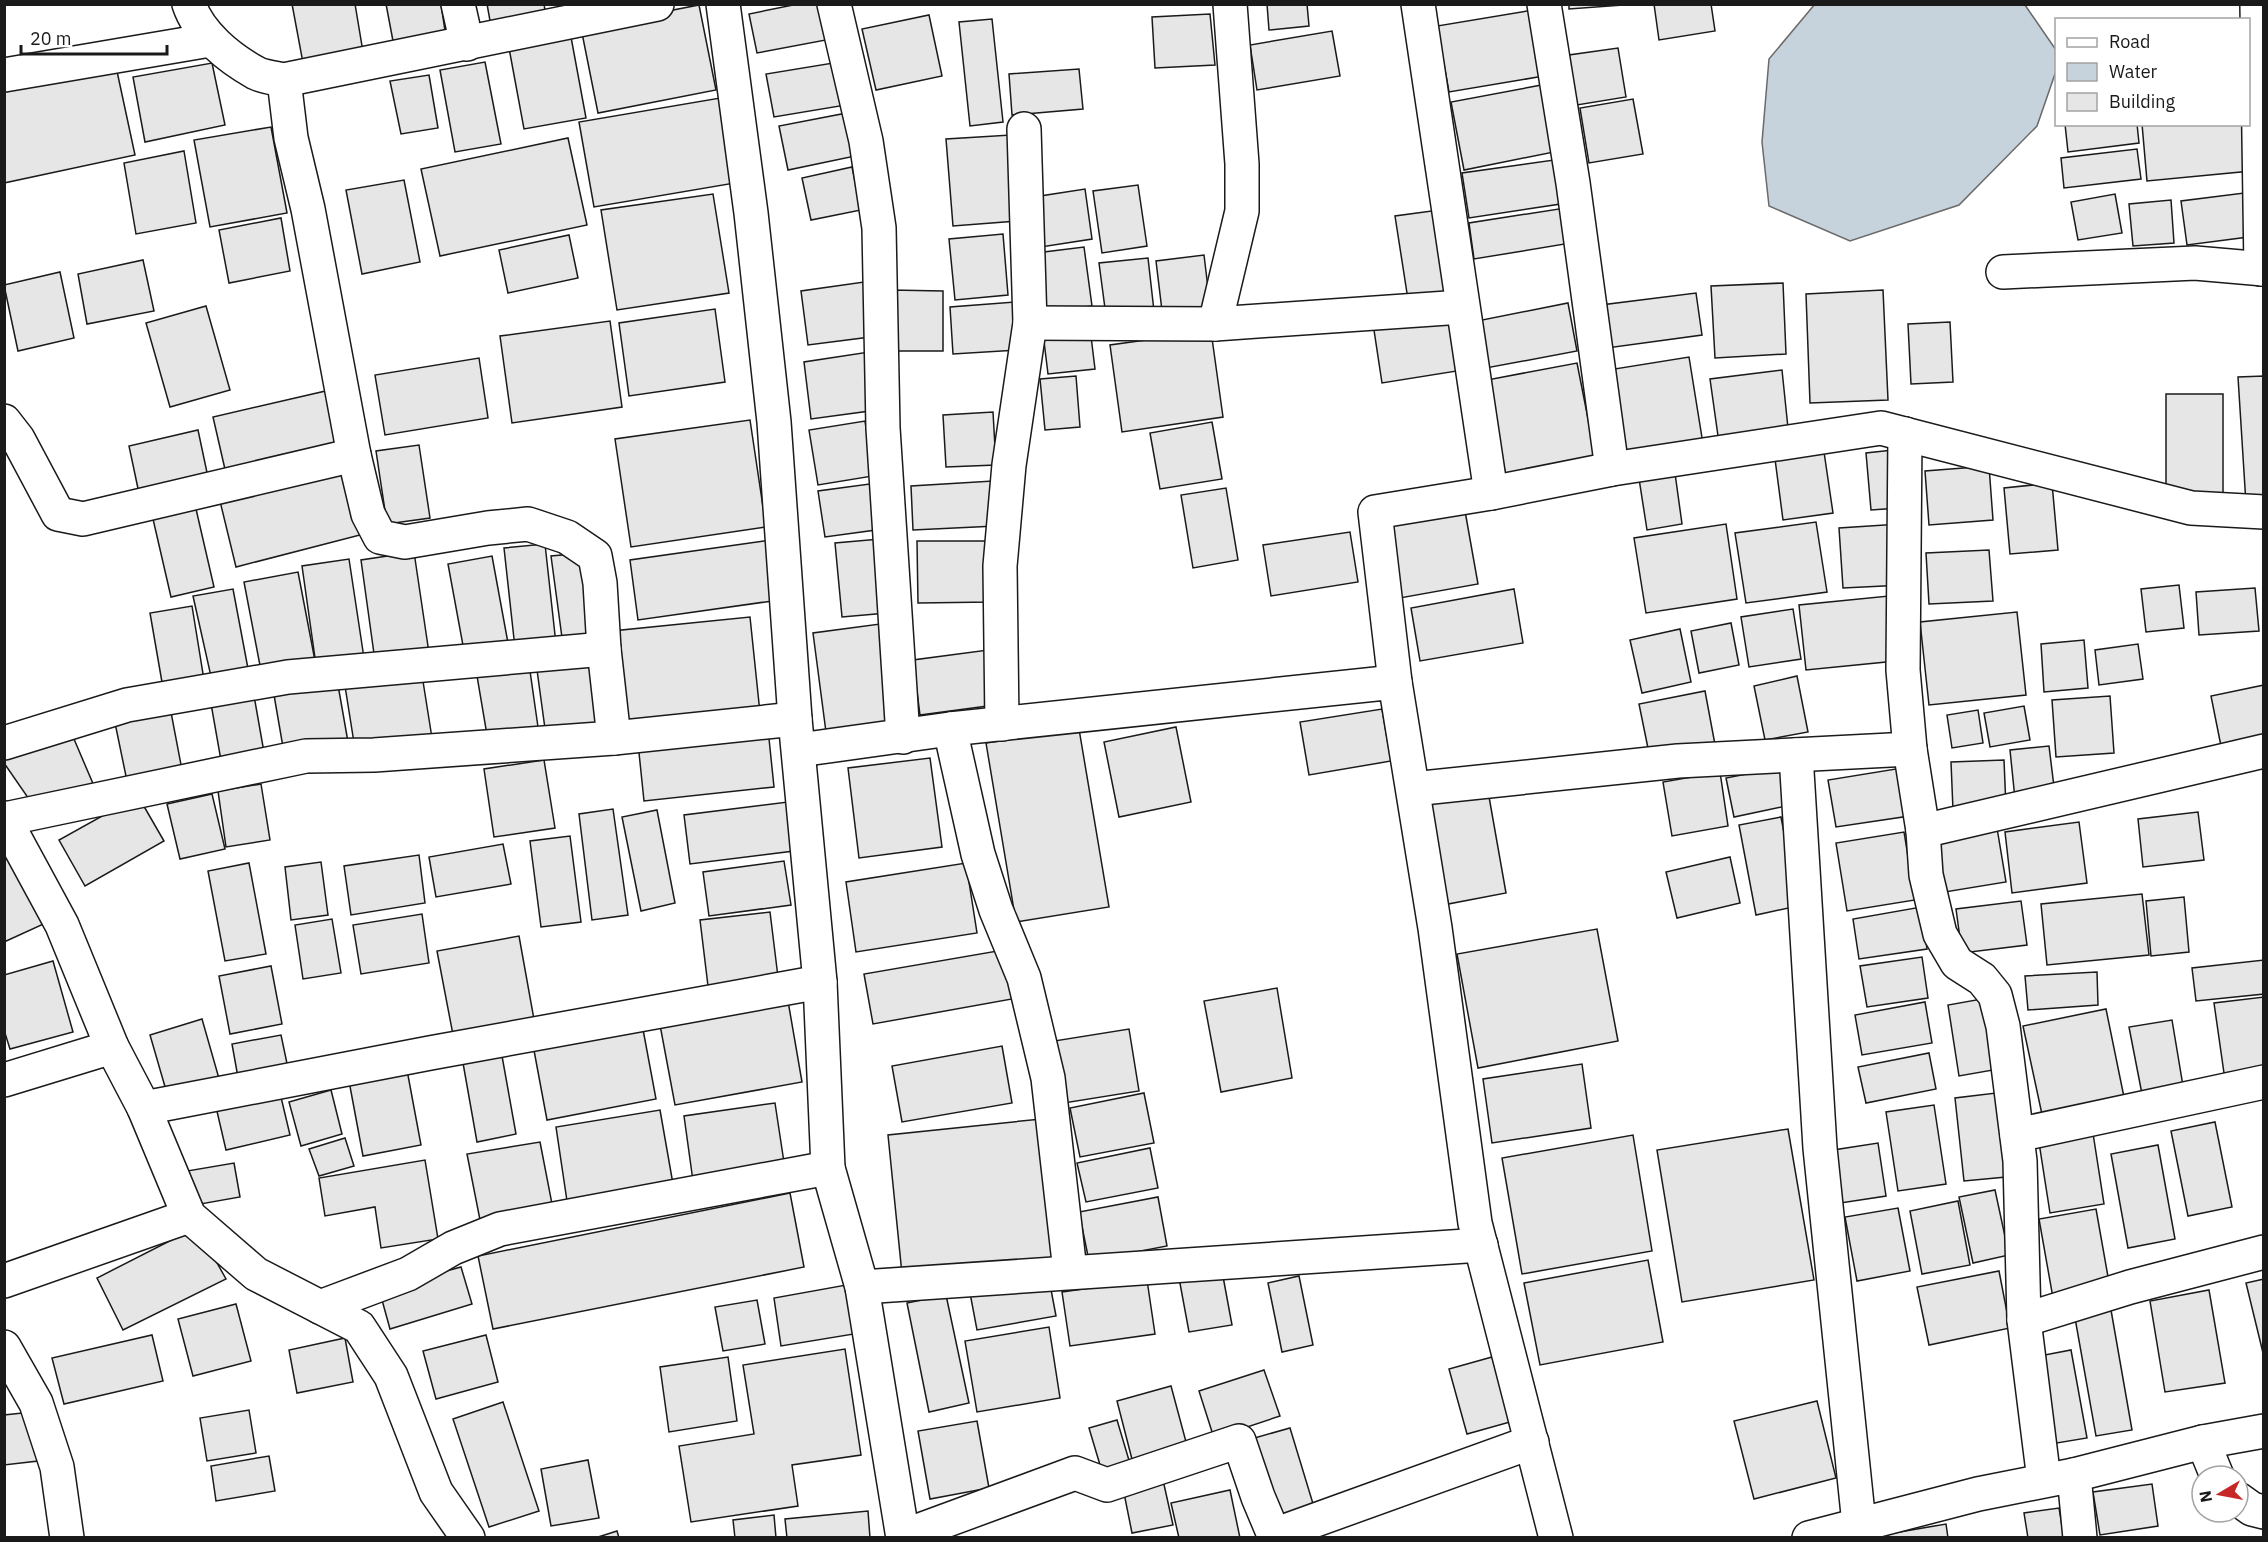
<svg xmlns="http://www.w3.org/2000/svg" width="2268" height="1542" viewBox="0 0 2268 1542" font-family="'IBM Plex Sans',sans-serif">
<rect width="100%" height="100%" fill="#fff"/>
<!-- water -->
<polygon fill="#c6d2dc" stroke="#6a6a6a" stroke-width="1.5" points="1815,4 2025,5 2056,50 2056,71 2037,126 1959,205 1850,241 1769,206 1762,142 1769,59"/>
<!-- building -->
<g fill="#e6e6e6" stroke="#1a1a1a" stroke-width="1.5">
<polygon points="292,4 355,4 363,52 303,63"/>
<polygon points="386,4 441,4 445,31 393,41"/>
<polygon points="487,4 544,4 547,23 492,32"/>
<polygon points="798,4 819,4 826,40 757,53 749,14"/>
<polygon points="1267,4 1307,4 1309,26 1269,30"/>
<polygon points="1569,4 1637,4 1569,9"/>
<polygon points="1654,4 1711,4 1715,31 1659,40"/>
<polygon points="699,5 716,90 598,113 581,28"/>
<polygon points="1533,10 1544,76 1449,92 1437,26"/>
<polygon points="1210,14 1215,65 1155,68 1152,17"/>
<polygon points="929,15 942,76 876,90 862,29"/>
<polygon points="992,19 1003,122 970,126 959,22"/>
<polygon points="1332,31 1340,76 1257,90 1250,45"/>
<polygon points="571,37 586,118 524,129 509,48"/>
<polygon points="1618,48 1626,97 1577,105 1569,55"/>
<polygon points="115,62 135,155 4,183 4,86"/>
<polygon points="485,62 501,144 455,152 440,70"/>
<polygon points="839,62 846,105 774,117 766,74"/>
<polygon points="212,63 225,125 145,142 133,77"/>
<polygon points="1079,69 1083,109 1012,115 1009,74"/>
<polygon points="429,75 438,128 401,134 390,81"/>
<polygon points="1547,84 1559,151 1464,170 1451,102"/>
<polygon points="720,98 735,183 594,207 579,122"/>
<polygon points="1633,99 1643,154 1589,163 1580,108"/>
<polygon points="852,112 860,155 788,170 779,126"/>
<polygon points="2065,124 2137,124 2139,143 2068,152"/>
<polygon points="2142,124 2247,124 2251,171 2147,181"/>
<polygon points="271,127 287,213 210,227 194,140"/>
<polygon points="1011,135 1017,221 953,226 946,139"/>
<polygon points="568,138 587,225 440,256 421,169"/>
<polygon points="2137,149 2141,179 2064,188 2061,158"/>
<polygon points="184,151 196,223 136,234 124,163"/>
<polygon points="1561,159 1567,203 1469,218 1462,173"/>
<polygon points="852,167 861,210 811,220 802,178"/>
<polygon points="404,180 420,262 362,274 346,190"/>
<polygon points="1138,185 1147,246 1102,253 1093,191"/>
<polygon points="1085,189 1092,239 1041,247 1034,197"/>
<polygon points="2252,192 2256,236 2187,245 2181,201"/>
<polygon points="713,194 729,293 617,310 601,210"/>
<polygon points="2115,194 2122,233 2078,240 2071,202"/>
<polygon points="2171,200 2174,243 2133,246 2129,204"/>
<polygon points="1565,208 1571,243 1474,259 1469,223"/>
<polygon points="1439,210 1451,300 1409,306 1395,216"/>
<polygon points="281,218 290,271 229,283 219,230"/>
<polygon points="1003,234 1008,295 955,300 949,239"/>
<polygon points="569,235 578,278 508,293 499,250"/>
<polygon points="1084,247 1092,306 1043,312 1036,253"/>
<polygon points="1204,255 1211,313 1163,319 1156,261"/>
<polygon points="1148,258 1154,311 1106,316 1099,263"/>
<polygon points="143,260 154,311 87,324 78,274"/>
<polygon points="60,272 74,338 18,351 4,285"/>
<polygon points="871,281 878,336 808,345 801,291"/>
<polygon points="1783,283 1786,354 1715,358 1711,286"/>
<polygon points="890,290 943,291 943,351 890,351"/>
<polygon points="1883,290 1888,400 1810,403 1806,294"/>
<polygon points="1696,293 1702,335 1607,348 1601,305"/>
<polygon points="1015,302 1019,350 953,354 950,307"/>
<polygon points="1568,303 1577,351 1486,368 1477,321"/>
<polygon points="206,306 230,390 170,407 146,323"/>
<polygon points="715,309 725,382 629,396 619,323"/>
<polygon points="1448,317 1457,371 1382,383 1374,330"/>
<polygon points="610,321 622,407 512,423 500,336"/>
<polygon points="1950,322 1953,382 1911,384 1908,324"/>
<polygon points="1090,328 1095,369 1048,374 1043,333"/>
<polygon points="1211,331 1223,417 1122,432 1110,345"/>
<polygon points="869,352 877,410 811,419 804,362"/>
<polygon points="1689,357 1703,444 1621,457 1608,370"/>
<polygon points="479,358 488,418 385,435 375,375"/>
<polygon points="1577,363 1596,459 1506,477 1487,380"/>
<polygon points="1782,370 1788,428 1718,436 1710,379"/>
<polygon points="1076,376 1080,427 1045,430 1040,379"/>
<polygon points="2264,376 2264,503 2246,504 2238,377"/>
<polygon points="330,390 343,450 227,478 213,417"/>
<rect x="2166" y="394" width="57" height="103"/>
<polygon points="993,412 996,465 946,467 943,415"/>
<polygon points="750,420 766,527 631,547 615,439"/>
<polygon points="865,421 873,476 818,485 809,430"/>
<polygon points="1212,422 1222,479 1160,489 1150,433"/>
<polygon points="198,430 209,482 140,498 129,446"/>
<polygon points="419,445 430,518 387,524 376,451"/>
<polygon points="1893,450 1899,508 1871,510 1866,453"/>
<polygon points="1824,452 1833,513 1783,520 1775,459"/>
<polygon points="342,465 360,535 236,567 219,497"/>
<polygon points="1674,466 1682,524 1647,530 1638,472"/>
<polygon points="1989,466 1993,520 1929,525 1925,471"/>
<polygon points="993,481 996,526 913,530 911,486"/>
<polygon points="877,483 883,529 825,537 818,491"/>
<polygon points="2052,483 2058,550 2010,554 2004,488"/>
<polygon points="1226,488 1238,560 1193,568 1181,495"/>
<polygon points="196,509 214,587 171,597 153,519"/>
<polygon points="1465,511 1478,584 1400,598 1388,526"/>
<polygon points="1816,522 1827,592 1746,603 1735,533"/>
<polygon points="1726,524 1737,599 1646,613 1634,538"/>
<polygon points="1900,524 1904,585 1843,588 1839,528"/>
<polygon points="1350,532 1358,582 1271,596 1263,545"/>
<polygon points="880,539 887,613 842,617 835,543"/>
<polygon points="771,540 779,600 638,620 630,560"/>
<polygon points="917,541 991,541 991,602 918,603"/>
<polygon points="545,544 556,644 515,648 504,548"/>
<polygon points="1989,550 1993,601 1929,604 1926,553"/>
<polygon points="414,552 429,653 375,661 361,560"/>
<polygon points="584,553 592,641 563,645 551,556"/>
<polygon points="492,556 508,643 464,651 448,564"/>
<polygon points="349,559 364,658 316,665 302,566"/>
<polygon points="298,572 316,666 262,676 244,582"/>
<polygon points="2179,585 2184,628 2146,632 2141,589"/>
<polygon points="2255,588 2259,631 2199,635 2196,592"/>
<polygon points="233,589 249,674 212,681 193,596"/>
<polygon points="1514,589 1523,643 1420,661 1411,608"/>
<polygon points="1889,596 1896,661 1806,670 1799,605"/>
<polygon points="192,606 204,680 163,688 150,613"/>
<polygon points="1793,609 1801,659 1749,667 1741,617"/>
<polygon points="2017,612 2026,695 1929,705 1920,622"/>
<polygon points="750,617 760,713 622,727 612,631"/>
<polygon points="1731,623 1739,665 1699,673 1691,631"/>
<polygon points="880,624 893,723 826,732 813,633"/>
<polygon points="1680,629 1691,682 1642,693 1630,640"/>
<polygon points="2084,640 2088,688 2044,692 2041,644"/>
<polygon points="2138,644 2143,679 2099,685 2095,650"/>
<polygon points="988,650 995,705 920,715 913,660"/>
<polygon points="595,663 603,728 546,736 537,670"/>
<polygon points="530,671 539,734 488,741 477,676"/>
<polygon points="422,675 432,738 355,749 345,686"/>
<polygon points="1797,676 1808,732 1765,740 1754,686"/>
<polygon points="338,685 348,742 284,753 274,695"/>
<polygon points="2264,685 2264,742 2222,751 2211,696"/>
<polygon points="253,690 265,758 222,766 210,698"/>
<polygon points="1705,691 1716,750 1651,763 1639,704"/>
<polygon points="2110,696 2114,753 2056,757 2052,700"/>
<polygon points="2024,706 2030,740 1990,747 1984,713"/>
<polygon points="170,707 182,770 127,781 114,718"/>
<polygon points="1382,709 1391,761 1309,775 1300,722"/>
<polygon points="1978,710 1983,743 1952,748 1947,715"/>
<polygon points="1176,727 1191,802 1119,817 1104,742"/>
<polygon points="768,729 774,787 644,801 638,743"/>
<polygon points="1079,729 1109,907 1016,922 986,743"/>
<polygon points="71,732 97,793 33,805 4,763 4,756"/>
<polygon points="2049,746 2055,795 2015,799 2010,750"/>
<polygon points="930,758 942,847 859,858 848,768"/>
<polygon points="544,760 555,828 494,837 484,769"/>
<polygon points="2004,760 2006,808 1953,810 1951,762"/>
<polygon points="1783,767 1791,805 1734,817 1726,778"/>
<polygon points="1908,767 1916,815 1836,827 1828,780"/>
<polygon points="1720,772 1728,826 1672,836 1663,782"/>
<polygon points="261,784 270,840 226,847 218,791"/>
<polygon points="1488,791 1506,893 1448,904 1430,802"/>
<polygon points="212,794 225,849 180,859 167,804"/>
<polygon points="138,796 164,841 85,886 59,840"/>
<polygon points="796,801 802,850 690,864 684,815"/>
<polygon points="613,809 628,915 592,920 579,814"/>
<polygon points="657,810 675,903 641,911 622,817"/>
<polygon points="2198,812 2204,860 2143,867 2138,819"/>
<polygon points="1781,817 1798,906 1756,915 1739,825"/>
<polygon points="2079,822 2087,883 2012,893 2005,832"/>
<polygon points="1997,828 2006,882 1945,892 1936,838"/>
<polygon points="1904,832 1915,900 1847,911 1836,843"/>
<polygon points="570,836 581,922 541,927 530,841"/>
<polygon points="503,844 511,884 436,897 429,857"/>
<polygon points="4,847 48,922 4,942"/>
<polygon points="419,855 425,903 351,915 344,866"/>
<polygon points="1730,857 1740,903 1677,918 1666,872"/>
<polygon points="784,861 791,905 709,916 703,872"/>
<polygon points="321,862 328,915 291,920 285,867"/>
<polygon points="249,863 266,954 225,961 208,871"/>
<polygon points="966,863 977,933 856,952 846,882"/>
<polygon points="2142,894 2149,955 2047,965 2041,904"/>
<polygon points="2184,897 2189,952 2151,956 2146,901"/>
<polygon points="2021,901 2027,945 1962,953 1956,909"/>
<polygon points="1921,907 1927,949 1859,959 1853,919"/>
<polygon points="770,912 778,977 708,986 700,920"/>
<polygon points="422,914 429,963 361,974 353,925"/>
<polygon points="332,919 341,973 303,979 295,925"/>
<polygon points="1597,929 1618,1041 1478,1068 1457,954"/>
<polygon points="519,936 535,1025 454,1040 437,951"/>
<polygon points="1003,950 1012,999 873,1024 864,974"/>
<polygon points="1922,957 1928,998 1867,1007 1860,966"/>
<polygon points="2264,960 2264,994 2196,1001 2192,968"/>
<polygon points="53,961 73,1032 10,1049 4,1030 4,975"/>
<polygon points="271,966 282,1024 230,1034 219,976"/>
<polygon points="2097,972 2098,1005 2028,1010 2025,976"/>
<polygon points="1277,988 1292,1078 1221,1092 1204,1001"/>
<polygon points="2264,997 2264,1068 2224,1073 2214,1003"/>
<polygon points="1987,998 1999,1069 1959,1076 1948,1005"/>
<polygon points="788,1001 802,1082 675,1105 660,1025"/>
<polygon points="1925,1002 1932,1043 1862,1055 1855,1015"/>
<polygon points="2106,1009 2125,1102 2043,1119 2023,1026"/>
<polygon points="202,1019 220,1082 168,1097 150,1035"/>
<polygon points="2172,1020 2183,1086 2142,1094 2129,1027"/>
<polygon points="642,1024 656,1099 547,1120 533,1045"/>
<polygon points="1129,1029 1139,1091 1064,1103 1054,1041"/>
<polygon points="281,1035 289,1073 239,1083 232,1044"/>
<polygon points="1002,1046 1012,1103 902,1122 892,1066"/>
<polygon points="1929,1053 1936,1089 1866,1103 1858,1067"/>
<polygon points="502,1056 516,1134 477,1142 463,1063"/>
<polygon points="1582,1064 1591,1128 1492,1143 1483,1079"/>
<polygon points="407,1070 421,1145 363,1156 349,1081"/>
<polygon points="331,1090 342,1134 301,1146 289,1102"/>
<polygon points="280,1093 290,1135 226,1150 216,1107"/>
<polygon points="1144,1093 1154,1143 1080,1157 1070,1108"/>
<polygon points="1996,1093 2006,1177 1964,1181 1955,1098"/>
<polygon points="775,1103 785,1169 693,1181 684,1116"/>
<polygon points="1934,1105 1946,1184 1898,1191 1886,1112"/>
<polygon points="660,1110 673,1184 567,1201 556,1127"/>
<polygon points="1041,1119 1055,1259 902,1274 888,1135"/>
<polygon points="2215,1122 2232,1207 2188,1216 2171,1131"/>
<polygon points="2092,1127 2104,1204 2050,1213 2038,1136"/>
<polygon points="1788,1129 1814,1280 1682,1302 1657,1150"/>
<polygon points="1633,1135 1652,1251 1522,1274 1502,1158"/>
<polygon points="345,1138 354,1166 319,1176 309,1149"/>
<polygon points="540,1142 553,1209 480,1220 467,1154"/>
<polygon points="1878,1143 1886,1196 1834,1204 1827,1151"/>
<polygon points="2158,1145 2175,1239 2128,1248 2111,1154"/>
<polygon points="1150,1148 1158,1188 1086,1202 1077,1163"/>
<polygon points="425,1160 438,1239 381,1248 375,1207 325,1216 319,1178"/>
<polygon points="234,1163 240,1197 195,1205 187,1171"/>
<polygon points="1995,1190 2009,1255 1973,1263 1959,1197"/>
<polygon points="790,1193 804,1267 493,1329 478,1256"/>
<polygon points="1158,1197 1167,1246 1089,1261 1079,1212"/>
<polygon points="1958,1201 1970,1265 1922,1274 1910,1211"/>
<polygon points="1898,1208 1910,1271 1857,1281 1845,1217"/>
<polygon points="2096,1209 2110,1288 2053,1298 2039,1219"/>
<polygon points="197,1227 226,1279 123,1330 97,1278"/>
<polygon points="1648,1260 1663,1342 1540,1365 1524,1283"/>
<polygon points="461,1267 472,1304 390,1329 382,1300 399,1284"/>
<polygon points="1222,1271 1232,1325 1189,1332 1179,1278"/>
<polygon points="1999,1271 2010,1328 1929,1345 1917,1287"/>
<polygon points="1299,1276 1313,1345 1282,1352 1268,1283"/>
<polygon points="1049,1279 1056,1316 977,1330 970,1293"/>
<polygon points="2264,1279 2264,1357 2246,1283"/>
<polygon points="1147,1280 1155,1334 1070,1346 1062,1292"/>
<polygon points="846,1285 854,1334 781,1346 774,1298"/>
<polygon points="2209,1290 2225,1383 2165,1392 2150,1301"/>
<polygon points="946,1295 969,1403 929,1412 907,1303"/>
<polygon points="757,1300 765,1344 723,1351 715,1307"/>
<polygon points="236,1304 251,1361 193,1376 178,1319"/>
<polygon points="2111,1310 2132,1430 2096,1436 2075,1318"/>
<polygon points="1049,1327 1060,1398 977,1412 965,1341"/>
<polygon points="152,1335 163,1381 64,1404 52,1358"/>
<polygon points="486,1335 498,1382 436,1399 423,1351"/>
<polygon points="345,1338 353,1382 297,1393 289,1350"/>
<polygon points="845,1349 861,1455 792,1465 798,1506 691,1522 679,1446 754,1434 743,1365"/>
<polygon points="2071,1350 2087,1438 2051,1444 2034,1357"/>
<polygon points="728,1357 737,1421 669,1432 660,1367"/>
<polygon points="1492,1357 1510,1422 1467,1434 1449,1369"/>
<polygon points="1264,1370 1280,1416 1214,1438 1199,1391"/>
<polygon points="1171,1386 1189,1453 1134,1467 1117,1401"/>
<polygon points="1817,1401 1836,1478 1754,1499 1734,1421"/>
<polygon points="503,1402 539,1511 489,1527 453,1419"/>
<polygon points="249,1410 256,1453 207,1461 200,1418"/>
<polygon points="32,1412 38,1461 4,1465 4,1415"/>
<polygon points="1117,1420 1131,1467 1103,1475 1089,1428"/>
<polygon points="977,1421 989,1488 930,1499 918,1431"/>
<polygon points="1290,1428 1314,1507 1275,1518 1251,1439"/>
<polygon points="269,1456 275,1491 216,1501 211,1466"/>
<polygon points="588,1460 599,1518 551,1526 541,1469"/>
<polygon points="1163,1480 1173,1525 1132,1533 1123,1488"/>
<polygon points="2152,1484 2158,1526 2100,1535 2093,1492"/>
<polygon points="1230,1490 1240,1538 1179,1538 1171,1503"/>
<polygon points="2059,1508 2064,1538 2028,1538 2024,1513"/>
<polygon points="868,1511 870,1538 787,1538 785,1519"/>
<polygon points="774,1515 776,1538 735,1538 733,1520"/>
<polygon points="1946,1524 1948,1538 1888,1538 1888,1534"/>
<polygon points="617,1531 619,1538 595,1538"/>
</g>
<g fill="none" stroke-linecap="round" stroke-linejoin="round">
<!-- minor casing -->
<g stroke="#1a1a1a" stroke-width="36">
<g id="minor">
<path d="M189 4C199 34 229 58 256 73 264 77 275 78 284 80L657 4"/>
<polyline points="458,4 467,44"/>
<polyline points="723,4 751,213 774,422 795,719 820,982 828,1168 862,1287 903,1538"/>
<polyline points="834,4 866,141 879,228 883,428 903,737"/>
<polyline points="1418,4 1491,493"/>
<polyline points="1544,4 1573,183 1612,469"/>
<polyline points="2257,4 2261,269"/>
<polyline points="4,75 210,40"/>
<polyline points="284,80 291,138 308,209 354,455 368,514 380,537 405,542 488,528 528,524 567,537 595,556 600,583 604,649 614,738"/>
<polyline points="2003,272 2195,263 2264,269"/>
<polyline points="1030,323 1215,324 1462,307"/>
<polyline points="1215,324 1242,211 1242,164 1230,4"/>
<polyline points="4,421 18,439 58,514 83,519 354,455"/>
<polyline points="1905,434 1903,670 1910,749 1923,831 1926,875 1940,934 1957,963 1982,979 1995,995 2003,1026 2020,1161 2024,1320 2044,1480"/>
<polyline points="1395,682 1375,512 1491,493 1612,469 1881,428 2191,508 2264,512"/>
<polyline points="1002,724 1000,566 1009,465 1030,323 1024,129"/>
<polyline points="950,729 978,854 996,910 1024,978 1048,1078 1070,1271"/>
<polyline points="4,743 127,705 288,677 604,649"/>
<polyline points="799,750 950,729 1395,682 1435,928 1475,1223 1556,1538"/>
<polyline points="1796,755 1820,1148 1859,1524 1862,1538"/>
<polyline points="1413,789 1678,761 1910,749"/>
<polyline points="4,818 62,925 112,1047 144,1108 189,1216 256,1274 359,1327 391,1376 436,1492 468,1538"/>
<polyline points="5,819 306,756 374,755 614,738 795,719"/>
<polyline points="1923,831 2264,751"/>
<polyline points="4,1080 112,1047"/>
<polyline points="144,1108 430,1053 820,982"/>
<polyline points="2017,1135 2264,1082"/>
<polyline points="4,1281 189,1216"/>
<polyline points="862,1287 1481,1245"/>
<polyline points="320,1307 408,1274 453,1248 500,1229 828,1168"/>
<polyline points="2024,1320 2130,1287 2264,1252"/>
<polyline points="4,1347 36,1403 57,1467 67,1538"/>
<polyline points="2203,1442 2217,1476"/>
<polyline points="2074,1475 2080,1538"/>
<polyline points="2238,1499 2252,1509 2264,1512"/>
<polyline points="904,1536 1075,1473 1107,1485 1239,1441 1258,1497 1274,1535 1532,1442"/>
<polyline points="1809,1538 1978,1494 2074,1475 2203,1442 2264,1431"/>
</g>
</g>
<!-- minor -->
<use href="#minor" stroke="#fff" stroke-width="33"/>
</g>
<!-- border -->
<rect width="2268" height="1542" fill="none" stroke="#1a1a1a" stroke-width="12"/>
<!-- legend -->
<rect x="2055" y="18" width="195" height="108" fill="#ffffff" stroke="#a3a3a3" stroke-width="1.5"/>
<rect x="2067" y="38" width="30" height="9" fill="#ffffff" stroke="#a3a3a3" stroke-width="1.5"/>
<text x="2109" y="48" font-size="18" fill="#1a1a1a">Road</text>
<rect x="2067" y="63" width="30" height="18" fill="#c6d2dc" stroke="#a3a3a3" stroke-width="1.5"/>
<text x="2109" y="78" font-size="18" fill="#1a1a1a">Water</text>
<rect x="2067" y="93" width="30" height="18" fill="#e6e6e6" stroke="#a3a3a3" stroke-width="1.5"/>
<text x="2109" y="108" font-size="18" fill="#1a1a1a">Building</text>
<!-- north arrow -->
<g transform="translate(2220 1494) rotate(260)"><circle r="28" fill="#ffffff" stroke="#a3a3a3" stroke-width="1.5"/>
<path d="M0-4.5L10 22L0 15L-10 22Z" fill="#c62828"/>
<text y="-9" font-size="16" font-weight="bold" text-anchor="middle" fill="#1a1a1a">N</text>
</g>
<!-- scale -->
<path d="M21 45v9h146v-9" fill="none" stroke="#1a1a1a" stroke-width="3"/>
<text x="30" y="45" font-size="18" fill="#1a1a1a" stroke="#ffffff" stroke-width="4.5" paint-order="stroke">20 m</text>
</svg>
